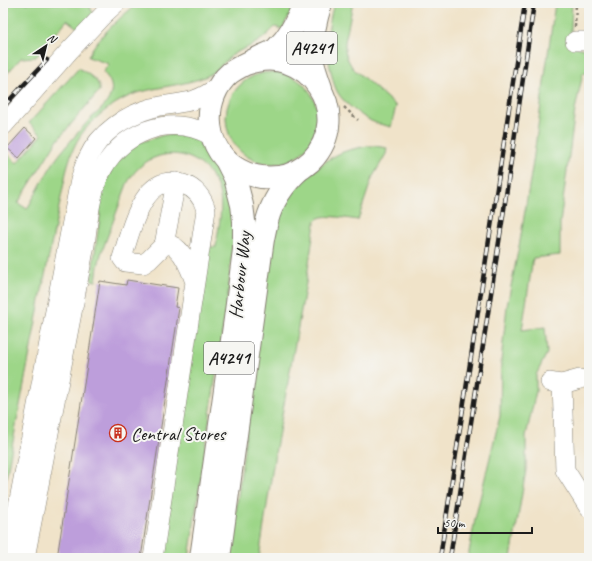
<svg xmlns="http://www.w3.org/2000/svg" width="592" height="561" viewBox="0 0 592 561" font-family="Caveat,sans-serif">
<rect width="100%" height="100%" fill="#f6f6f2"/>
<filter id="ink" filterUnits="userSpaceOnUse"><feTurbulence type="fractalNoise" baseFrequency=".025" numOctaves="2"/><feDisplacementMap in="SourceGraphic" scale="8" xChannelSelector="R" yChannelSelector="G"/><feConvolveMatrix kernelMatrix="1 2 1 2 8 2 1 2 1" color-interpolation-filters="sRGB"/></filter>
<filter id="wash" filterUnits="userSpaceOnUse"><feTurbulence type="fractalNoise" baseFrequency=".012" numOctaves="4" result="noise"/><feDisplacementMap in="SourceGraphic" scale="16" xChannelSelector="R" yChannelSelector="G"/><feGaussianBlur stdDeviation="0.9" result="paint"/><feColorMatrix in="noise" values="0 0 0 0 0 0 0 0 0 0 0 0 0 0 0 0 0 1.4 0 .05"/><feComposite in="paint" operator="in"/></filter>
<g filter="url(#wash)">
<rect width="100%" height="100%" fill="#f0e3c9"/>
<!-- green -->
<g fill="#9dd688" stroke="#5c7952">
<polygon points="3,3 88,3 94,15 80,30 67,20 36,57 21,58 3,78"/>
<path d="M138 3H296L282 29 275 27C270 32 265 37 259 41 252 46 243 49 235 53 225 60 218 71 207 76 189 84 164 86 145 91 121 96 92 117 79 138 73 147 70 158 67 168L41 295 3 494V151H4L17 163 42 135 29 123 79 68C87 74 101 80 99 91L56 142 18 203 27 209C39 189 49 166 64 149 72 139 81 129 90 119 97 113 107 105 110 96 114 87 110 79 103 72L109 64 88 57C95 39 123 15 138 3Z"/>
<path d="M334 3H353L345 42V51L347 58 352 67 356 71 396 106 391 127C385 125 377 124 371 121 360 115 344 103 338 93 335 88 333 81 332 76 325 50 327 28 334 3Z"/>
<polygon points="555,3 572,3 571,30 572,45 586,50 588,58 588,73 583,73 575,110 560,223 560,255 533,258 522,330 545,327 547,353 536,375 536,391 526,436 526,470 511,558 468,558 475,519 500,416 501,361 507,306 520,241 533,162"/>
<circle cx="272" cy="118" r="46"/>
<path d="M164 135H183L201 140 207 145 223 169 235 221 228 293 189 558H158L208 250 210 247H216C218 228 225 204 217 186 199 144 147 144 127 184L101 254 98 266 96 281 91 280 100 217 99 198 113 166 138 143Z"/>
<path d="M367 146H375L387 148 386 154 372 178 358 220C350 219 325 214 319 218 316 219 316 220 315 223L306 283 274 459 259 558H230L269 257C271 247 273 238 276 229 277 225 277 221 279 217 288 192 318 162 343 152 351 149 359 148 367 146Z"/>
</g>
<g id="blocks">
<!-- building -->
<g fill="#bd9edb">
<polygon points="25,128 36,138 19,158 7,148"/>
<polygon points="127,280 178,288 175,307 179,308 141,558 57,558 100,281 126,285"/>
</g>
</g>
</g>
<g filter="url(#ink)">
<use href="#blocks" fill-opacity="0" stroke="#868072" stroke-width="1"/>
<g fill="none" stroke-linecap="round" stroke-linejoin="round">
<!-- minor casing -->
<g stroke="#868072" stroke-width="20">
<g id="minor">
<polyline points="575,41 589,41"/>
<polyline points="3,126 70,50 103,15 116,3"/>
<polyline points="164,245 176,182"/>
<polyline points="550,382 562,384 580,379"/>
<polyline points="562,384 565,470 589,508"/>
<path d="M8 558 78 190C80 179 83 168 88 158 99 133 126 115 152 108 166 104 181 104 194 100 203 97 211 92 219 86"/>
<path d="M25 558 85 245C88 223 90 196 99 176 119 132 169 112 212 136"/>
<path d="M153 558 206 210C203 198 195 188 183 184 142 171 131 231 122 258L125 262 143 264 149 260 164 245C166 245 169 245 171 245 183 249 191 271 195 282"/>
</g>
</g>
<!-- major casing -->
<g stroke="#868072" stroke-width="24">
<g id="major">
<path d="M246 64C307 41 356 114 311 161 302 169 291 176 279 177 262 179 247 176 233 166 203 144 202 97 230 73 240 66 252 61 262 56 267 54 272 52 276 49 290 36 298 20 304 3"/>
<path d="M321 88C318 79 315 71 313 63 310 43 315 22 321 3"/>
<polyline points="201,558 235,319 244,250 244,221 242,205 235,178 226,160"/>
<path d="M219 558 262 246C263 238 265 229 267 221 272 202 284 184 299 170"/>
</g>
</g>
<!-- path -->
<g stroke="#868072" stroke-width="2.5" stroke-dasharray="3 3" stroke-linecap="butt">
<polyline points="575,27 576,3"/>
<polyline points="344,107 358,120"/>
</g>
<!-- minor -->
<use href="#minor" stroke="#fff" stroke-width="19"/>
<!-- major -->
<use href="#major" stroke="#fff" stroke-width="22"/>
<!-- rail casing -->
<g stroke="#1c1c1c" stroke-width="4.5">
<g id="rail">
<polyline points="3,107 47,60"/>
<polyline points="440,558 493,214 525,3"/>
<polyline points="450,558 503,216 534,3"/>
</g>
</g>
<!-- rail -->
<use href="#rail" stroke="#f6f6f2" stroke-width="3" stroke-dasharray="9" stroke-linecap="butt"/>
</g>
</g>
<!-- icons -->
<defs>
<g id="building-ring" transform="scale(0.9)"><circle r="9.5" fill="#f6f6f2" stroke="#c8321e" stroke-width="1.5"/><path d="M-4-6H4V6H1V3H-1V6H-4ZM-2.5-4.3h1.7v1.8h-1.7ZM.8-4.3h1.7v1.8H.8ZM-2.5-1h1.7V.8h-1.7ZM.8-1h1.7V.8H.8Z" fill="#c8321e"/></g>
</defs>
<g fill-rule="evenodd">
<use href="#building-ring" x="118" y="433"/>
</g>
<g text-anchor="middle" stroke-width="4" stroke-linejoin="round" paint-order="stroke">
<!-- shield labels -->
<g fill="#f6f6f2" stroke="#5d5d5c" stroke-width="1">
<rect x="287" y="32" width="50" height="32" rx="3"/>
<rect x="204" y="342" width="50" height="32" rx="3"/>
</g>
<g font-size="18" font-weight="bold" fill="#1c1c1c">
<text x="312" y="54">A4241</text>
<text x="229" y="364">A4241</text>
</g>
<!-- street labels -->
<g font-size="19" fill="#1c1c1c" stroke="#f6f6f2">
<text transform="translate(239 275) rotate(-84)" y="7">Harbour Way</text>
</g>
<!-- poi labels -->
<g font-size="19" fill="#1c1c1c" stroke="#f6f6f2" text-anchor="start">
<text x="131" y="440">Central Stores</text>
</g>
</g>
<!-- margin -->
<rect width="592" height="561" fill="none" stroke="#f6f6f2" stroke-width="16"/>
<!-- north arrow -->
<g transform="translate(46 46) rotate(35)" stroke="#f6f6f2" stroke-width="3" paint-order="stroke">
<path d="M0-3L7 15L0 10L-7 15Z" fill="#1c1c1c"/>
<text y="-6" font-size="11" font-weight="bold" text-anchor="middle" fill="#1c1c1c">N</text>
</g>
<!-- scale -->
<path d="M438 527v6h94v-6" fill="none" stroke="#1c1c1c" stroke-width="2"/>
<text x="444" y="527" font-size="12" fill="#1c1c1c" stroke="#f6f6f2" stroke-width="3" paint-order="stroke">50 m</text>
</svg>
